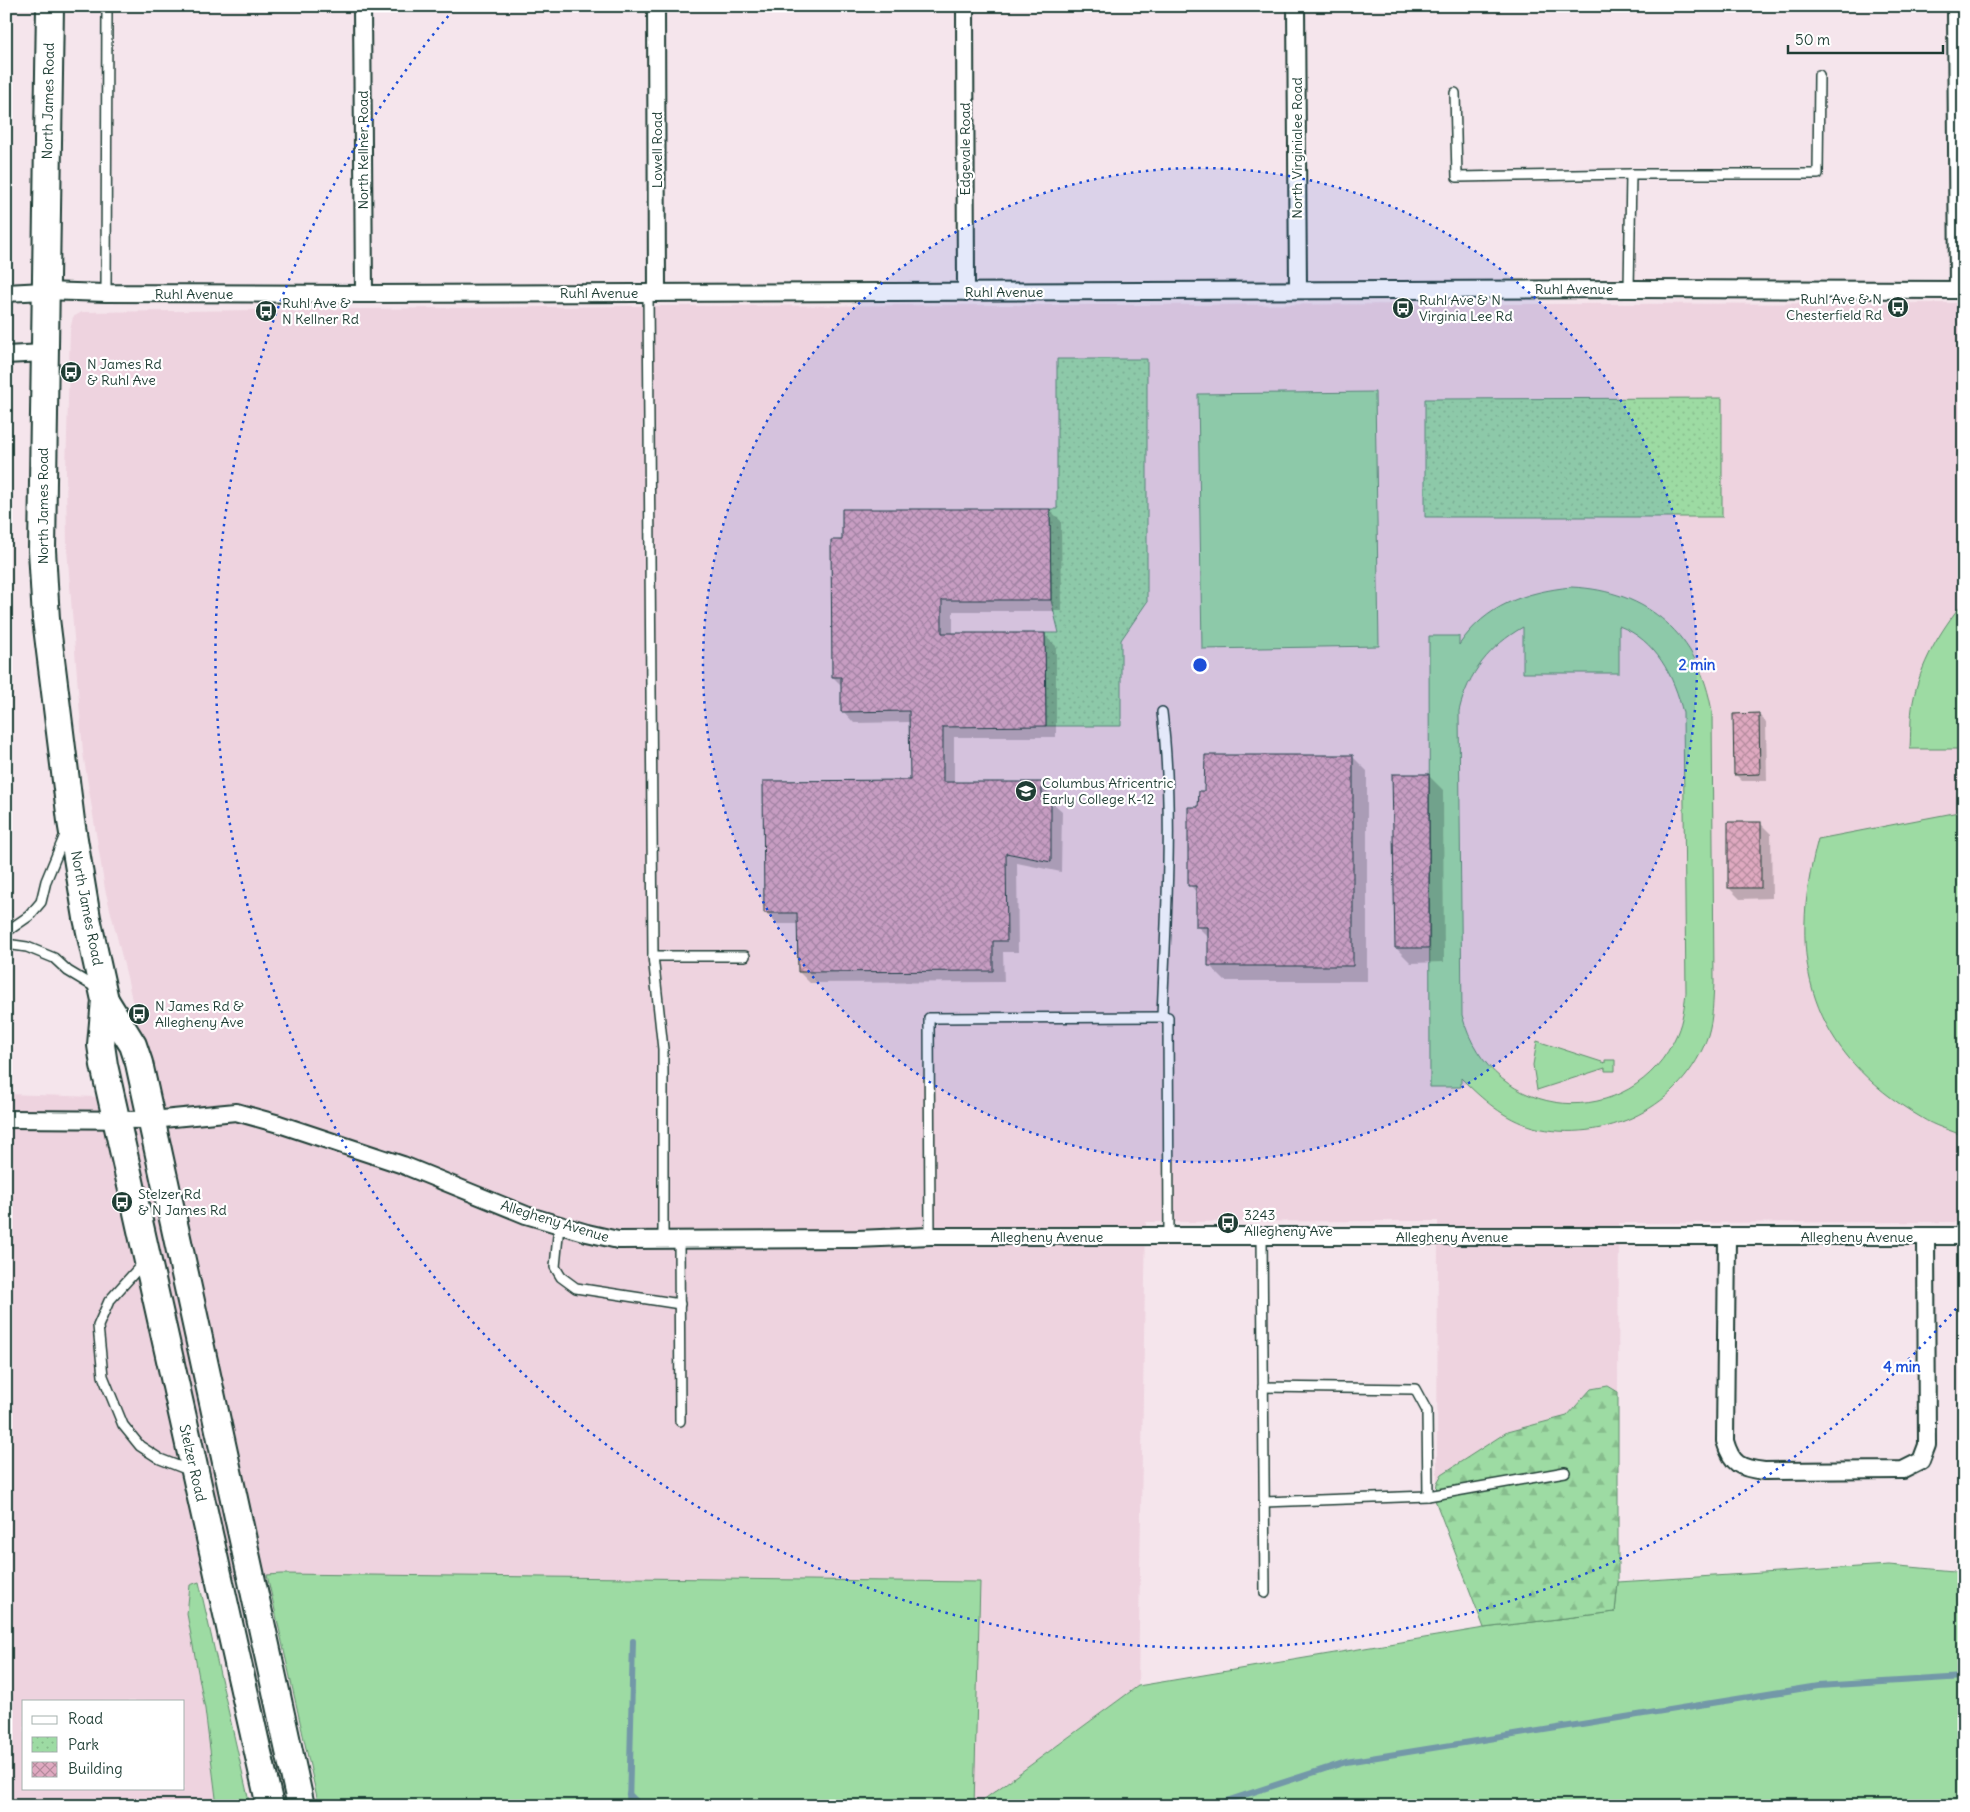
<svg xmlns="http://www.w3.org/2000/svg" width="1970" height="1812" viewBox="0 0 1970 1812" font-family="Delius,sans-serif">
<defs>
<pattern id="forest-firs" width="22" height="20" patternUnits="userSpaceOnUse" patternTransform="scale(1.25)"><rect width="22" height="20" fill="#9ddba3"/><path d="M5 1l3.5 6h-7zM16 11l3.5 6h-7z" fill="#87bd8d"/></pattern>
<pattern id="park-dots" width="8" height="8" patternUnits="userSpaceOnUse" patternTransform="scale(1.25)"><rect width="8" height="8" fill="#9ddba3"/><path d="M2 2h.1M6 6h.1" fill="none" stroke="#87bd8d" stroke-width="1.8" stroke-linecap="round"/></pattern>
<pattern id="building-cross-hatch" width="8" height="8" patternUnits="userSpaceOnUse" patternTransform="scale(1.25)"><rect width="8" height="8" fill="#dfa9c0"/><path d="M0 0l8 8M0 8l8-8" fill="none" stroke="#b48b9d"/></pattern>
</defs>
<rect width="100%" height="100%" fill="#f5e5ec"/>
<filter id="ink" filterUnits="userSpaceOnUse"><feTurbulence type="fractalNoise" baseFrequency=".02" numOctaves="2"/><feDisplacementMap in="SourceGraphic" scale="10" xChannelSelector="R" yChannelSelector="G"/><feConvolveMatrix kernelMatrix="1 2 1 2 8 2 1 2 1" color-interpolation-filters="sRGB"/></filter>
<g filter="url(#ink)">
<!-- built -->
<path fill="#eed3df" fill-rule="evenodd" d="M1964 303V1222L1619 1223 1618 1392 1608 1386 1591 1389 1567 1416 1541 1425 1442 1474 1437 1483 1438 1221 1146 1222 1138 1686 975 1806 282 1574 199 1582 190 1585 187 1614 205 1709 217 1806H6V1094L128 1098 158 1103 152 1094 127 977 105 889 83 753 67 548 66 470 70 330 73 317 82 312 630 306ZM24 1701H184V1788H24Z"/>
<!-- green -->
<g fill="#9ddba3" stroke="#5e8c6c" fill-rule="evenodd">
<polygon points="1375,392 1379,646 1202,649 1198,394"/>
<path d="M1571 587C1648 590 1700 636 1712 712L1714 983C1713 1000 1713 1019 1708 1035 1684 1107 1604 1145 1533 1127 1504 1119 1482 1099 1461 1078V1087H1430L1429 636H1459V645C1486 605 1525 592 1571 587ZM1619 626C1656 640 1674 676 1683 713L1686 993C1684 1007 1683 1020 1677 1034 1633 1135 1490 1124 1462 1015L1459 711C1468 673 1490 646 1523 627V673H1619Z"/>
<path d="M1964 601V749H1910C1911 734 1910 717 1913 702 1920 664 1940 631 1964 601Z"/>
<path d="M1964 811V1136C1950 1130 1934 1126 1922 1118 1809 1052 1786 960 1818 839Z"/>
<polygon points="1537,1041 1605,1063 1605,1060 1615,1060 1615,1071 1605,1071 1605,1068 1537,1090 1533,1065"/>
<polygon points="1889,1565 1964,1572 1964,1806 975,1806 1138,1686 1484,1628 1615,1612 1618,1582"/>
<polygon points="282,1574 980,1582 974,1806 319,1806 267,1575"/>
<polygon points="199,1582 250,1806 217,1806 205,1709 187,1614 190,1585"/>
</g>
<!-- forest -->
<polygon fill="url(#forest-firs)" stroke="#5e8c6c" points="1608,1386 1618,1392 1618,1582 1615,1612 1484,1628 1435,1500 1437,1483 1442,1474 1507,1432 1567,1416 1591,1389"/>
<!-- park -->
<g fill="url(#park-dots)" stroke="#5e8c6c">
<polygon points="1057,359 1147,359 1147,602 1121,640 1121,726 1046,726 1045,633 1059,633 1051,600 1051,570 1028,569 1050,549 1050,509 1057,509"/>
<polygon points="1722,398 1722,517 1425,517 1425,399"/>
</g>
<!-- shadow -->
<g fill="#0003">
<polygon points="1050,510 1061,521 1062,611 953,611 953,635 1044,635 1056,646 1056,737 954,737 954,783 1041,783 1052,794 1052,802 1062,811 1061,872 1017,863 1018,952 1003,952 1004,982 810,983 799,972 799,924 777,924 765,913 911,781 910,722 854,723 843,711 842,686 833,677"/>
<polygon points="1759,715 1766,722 1767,781 1742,781 1735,774"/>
<polygon points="1352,756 1367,771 1367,981 1225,981 1210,966 1210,939 1197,926 1197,893 1190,885 1200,808"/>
<polygon points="1428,775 1443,790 1444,962 1411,963 1396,948"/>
<polygon points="1760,823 1771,834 1772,898 1740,899 1729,888"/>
</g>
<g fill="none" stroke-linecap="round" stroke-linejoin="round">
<!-- stream -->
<g stroke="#7398a8" stroke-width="6">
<polyline points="629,1794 641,1806"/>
<polyline points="629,1806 633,1641"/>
<polyline points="1211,1806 1346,1762 1818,1686 1964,1677"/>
</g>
</g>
<!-- building -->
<g fill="url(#building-cross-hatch)" stroke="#1f3d34">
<polygon points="842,509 1050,509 1051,600 942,600 942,633 1045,633 1046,726 943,727 943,782 1042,782 1042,798 1051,799 1051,862 1006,853 1007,941 993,941 993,971 798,972 797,913 764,913 763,781 910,780 909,711 841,712 841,677 832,677 831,540 842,540"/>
<polygon points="1759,713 1760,774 1734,775 1733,714"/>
<polygon points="1205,755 1353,755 1353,966 1208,966 1208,927 1196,927 1196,886 1188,886 1188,807 1198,807 1199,791 1204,791"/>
<polygon points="1392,774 1429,774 1429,948 1395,948"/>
<rect x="1728" y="822" width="33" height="66"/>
</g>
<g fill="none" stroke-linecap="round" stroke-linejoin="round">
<!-- service casing -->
<g stroke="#1f3d34" stroke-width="12">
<g id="service">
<polyline points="1455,93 1457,177 1631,174 1629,289"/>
<polyline points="1631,174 1818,174 1819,75"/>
<polyline points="106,293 107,6"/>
<polyline points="648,293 653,956 663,1049 663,1239"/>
<path d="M1162 712C1174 813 1166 915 1162 1017"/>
<polyline points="6,932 29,916 41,902 46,881 65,835"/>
<polyline points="6,944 27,947 54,958 68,971 98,989"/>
<polyline points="653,956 745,956"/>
<polyline points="559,1225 555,1267 561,1277 576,1288 680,1304"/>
<polyline points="930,1236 929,1018 1162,1017 1168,1017 1169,1238"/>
<polyline points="1262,1237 1265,1593"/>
<polyline points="679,1238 680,1421"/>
<polyline points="144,1262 109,1301 98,1326 103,1376 123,1425 140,1446 160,1459 191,1471"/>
<polyline points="1263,1387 1415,1389 1427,1411 1428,1496 1264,1502"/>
<polyline points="1428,1496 1565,1472"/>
</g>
</g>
<!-- minor casing -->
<g stroke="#1f3d34" stroke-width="20">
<g id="minor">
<polyline points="362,6 364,294"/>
<polyline points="656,6 657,293"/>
<polyline points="965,6 966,292"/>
<polyline points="1296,6 1298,290"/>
<polyline points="1956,6 1958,290"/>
<polyline points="6,293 44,291 106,293 364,294 1629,289 1964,290"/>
<polyline points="6,355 44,353"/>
<polyline points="6,1119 152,1120 236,1112 279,1124 403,1165 526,1215 587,1233 618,1240 857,1239 930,1236 1964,1236"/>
<path d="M1727 1237 1725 1441C1732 1465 1740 1468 1764 1471L1903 1470 1921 1461 1927 1445 1926 1236"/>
</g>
</g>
<!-- primary casing -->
<g stroke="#1f3d34" stroke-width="30">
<g id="primary">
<polyline points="50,6 42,550 46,619 71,821 87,918 105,1000 101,1045 104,1065 270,1806"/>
<polyline points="105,1000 133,1045 139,1063 301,1806"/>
</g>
</g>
<!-- service -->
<use href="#service" stroke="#fff" stroke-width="9"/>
<!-- minor -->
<use href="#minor" stroke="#fff" stroke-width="16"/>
<!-- primary -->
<use href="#primary" stroke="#fff" stroke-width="26"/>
</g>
</g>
<!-- distance rings -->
<circle cx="1200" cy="665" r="497" fill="#1d4ed8" fill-opacity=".12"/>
<g fill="none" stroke="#1d4ed8" stroke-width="2.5" stroke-dasharray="2.5 5">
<circle cx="1200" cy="665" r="497"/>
<path d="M1961 1303A993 993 0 1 1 456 7"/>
</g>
<!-- icons -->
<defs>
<g id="bus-disc" transform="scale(1.125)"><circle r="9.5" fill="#1f3d34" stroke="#fff"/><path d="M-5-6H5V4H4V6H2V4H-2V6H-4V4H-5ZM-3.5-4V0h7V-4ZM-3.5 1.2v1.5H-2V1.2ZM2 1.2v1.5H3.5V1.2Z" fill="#fff"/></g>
<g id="school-disc" transform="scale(1.125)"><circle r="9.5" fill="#1f3d34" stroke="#fff"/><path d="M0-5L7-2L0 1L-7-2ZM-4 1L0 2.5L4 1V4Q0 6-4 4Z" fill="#fff"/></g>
</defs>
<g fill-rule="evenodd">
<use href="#bus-disc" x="1898" y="307"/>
<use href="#bus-disc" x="1403" y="308"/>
<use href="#bus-disc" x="266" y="311"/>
<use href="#bus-disc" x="71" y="372"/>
<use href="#school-disc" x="1026" y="791"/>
<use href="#bus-disc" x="139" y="1014"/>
<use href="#bus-disc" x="122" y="1202"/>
<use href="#bus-disc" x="1228" y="1223"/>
</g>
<g text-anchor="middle" stroke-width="4.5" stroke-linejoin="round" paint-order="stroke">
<!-- street labels -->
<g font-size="14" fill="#1f3d34" stroke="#fff">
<text transform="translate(48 101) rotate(-89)" y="5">North James Road</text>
<text transform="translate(1297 148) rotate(-90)" y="5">North Virginialee Road</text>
<text transform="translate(965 149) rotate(-90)" y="5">Edgevale Road</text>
<text transform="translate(363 150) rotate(-90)" y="5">North Kellner Road</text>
<text transform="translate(657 150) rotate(-90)" y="5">Lowell Road</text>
<text x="1574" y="294">Ruhl Avenue</text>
<text x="1004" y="297">Ruhl Avenue</text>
<text x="599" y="298">Ruhl Avenue</text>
<text x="194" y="299">Ruhl Avenue</text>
<text transform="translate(43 506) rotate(-90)" y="5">North James Road</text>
<text transform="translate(87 908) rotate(79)" y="5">North James Road</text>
<text transform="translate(555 1221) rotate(17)" y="5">Allegheny Avenue</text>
<text x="1047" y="1242">Allegheny Avenue</text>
<text x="1452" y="1242">Allegheny Avenue</text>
<text x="1857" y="1242">Allegheny Avenue</text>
<text transform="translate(193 1463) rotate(77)" y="5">Stelzer Road</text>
</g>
<!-- poi labels -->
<g font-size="14" fill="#1f3d34" stroke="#fff" text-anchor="start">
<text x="1882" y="304" text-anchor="end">Ruhl Ave &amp; N<tspan x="1882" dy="16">Chesterfield Rd</tspan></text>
<text x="1419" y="305">Ruhl Ave &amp; N<tspan x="1419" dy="16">Virginia Lee Rd</tspan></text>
<text x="282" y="308">Ruhl Ave &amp;<tspan x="282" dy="16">N Kellner Rd</tspan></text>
<text x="87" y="369">N James Rd<tspan x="87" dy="16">&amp; Ruhl Ave</tspan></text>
<text x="1042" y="788">Columbus Africentric<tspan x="1042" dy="16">Early College K-12</tspan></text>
<text x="155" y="1011">N James Rd &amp;<tspan x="155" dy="16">Allegheny Ave</tspan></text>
<text x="138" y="1199">Stelzer Rd<tspan x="138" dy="16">&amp; N James Rd</tspan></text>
<text x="1244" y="1220">3243<tspan x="1244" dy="16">Allegheny Ave</tspan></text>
</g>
</g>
<circle cx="1200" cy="665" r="8" fill="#1d4ed8" stroke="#fff" stroke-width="2.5"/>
<g font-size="15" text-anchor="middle" font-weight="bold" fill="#1d4ed8" stroke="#fff" stroke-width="4.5" stroke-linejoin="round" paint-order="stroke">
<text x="1697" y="670">2 min</text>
<text x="1902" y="1372">4 min</text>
</g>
<!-- margin -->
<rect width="1970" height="1812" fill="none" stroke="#fff" stroke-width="25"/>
<rect x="12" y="12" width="1945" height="1787" fill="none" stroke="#1f3d34" stroke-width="2" filter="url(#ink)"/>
<!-- legend -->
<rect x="22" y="1700" width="162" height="90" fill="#ffffff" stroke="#a5b1ae"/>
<rect x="32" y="1716" width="25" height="8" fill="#ffffff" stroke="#a5b1ae"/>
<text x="68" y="1724" font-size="15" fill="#1f3d34">Road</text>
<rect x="32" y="1737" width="25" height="15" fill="url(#park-dots)" stroke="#a5b1ae"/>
<text x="68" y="1750" font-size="15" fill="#1f3d34">Park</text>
<rect x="32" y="1762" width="25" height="15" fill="url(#building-cross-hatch)" stroke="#a5b1ae"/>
<text x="68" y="1774" font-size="15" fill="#1f3d34">Building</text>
<!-- scale -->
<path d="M1788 45v8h155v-8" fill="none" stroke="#1f3d34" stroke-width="2.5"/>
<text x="1795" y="45" font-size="15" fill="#1f3d34" stroke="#ffffff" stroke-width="4" paint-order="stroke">50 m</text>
</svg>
